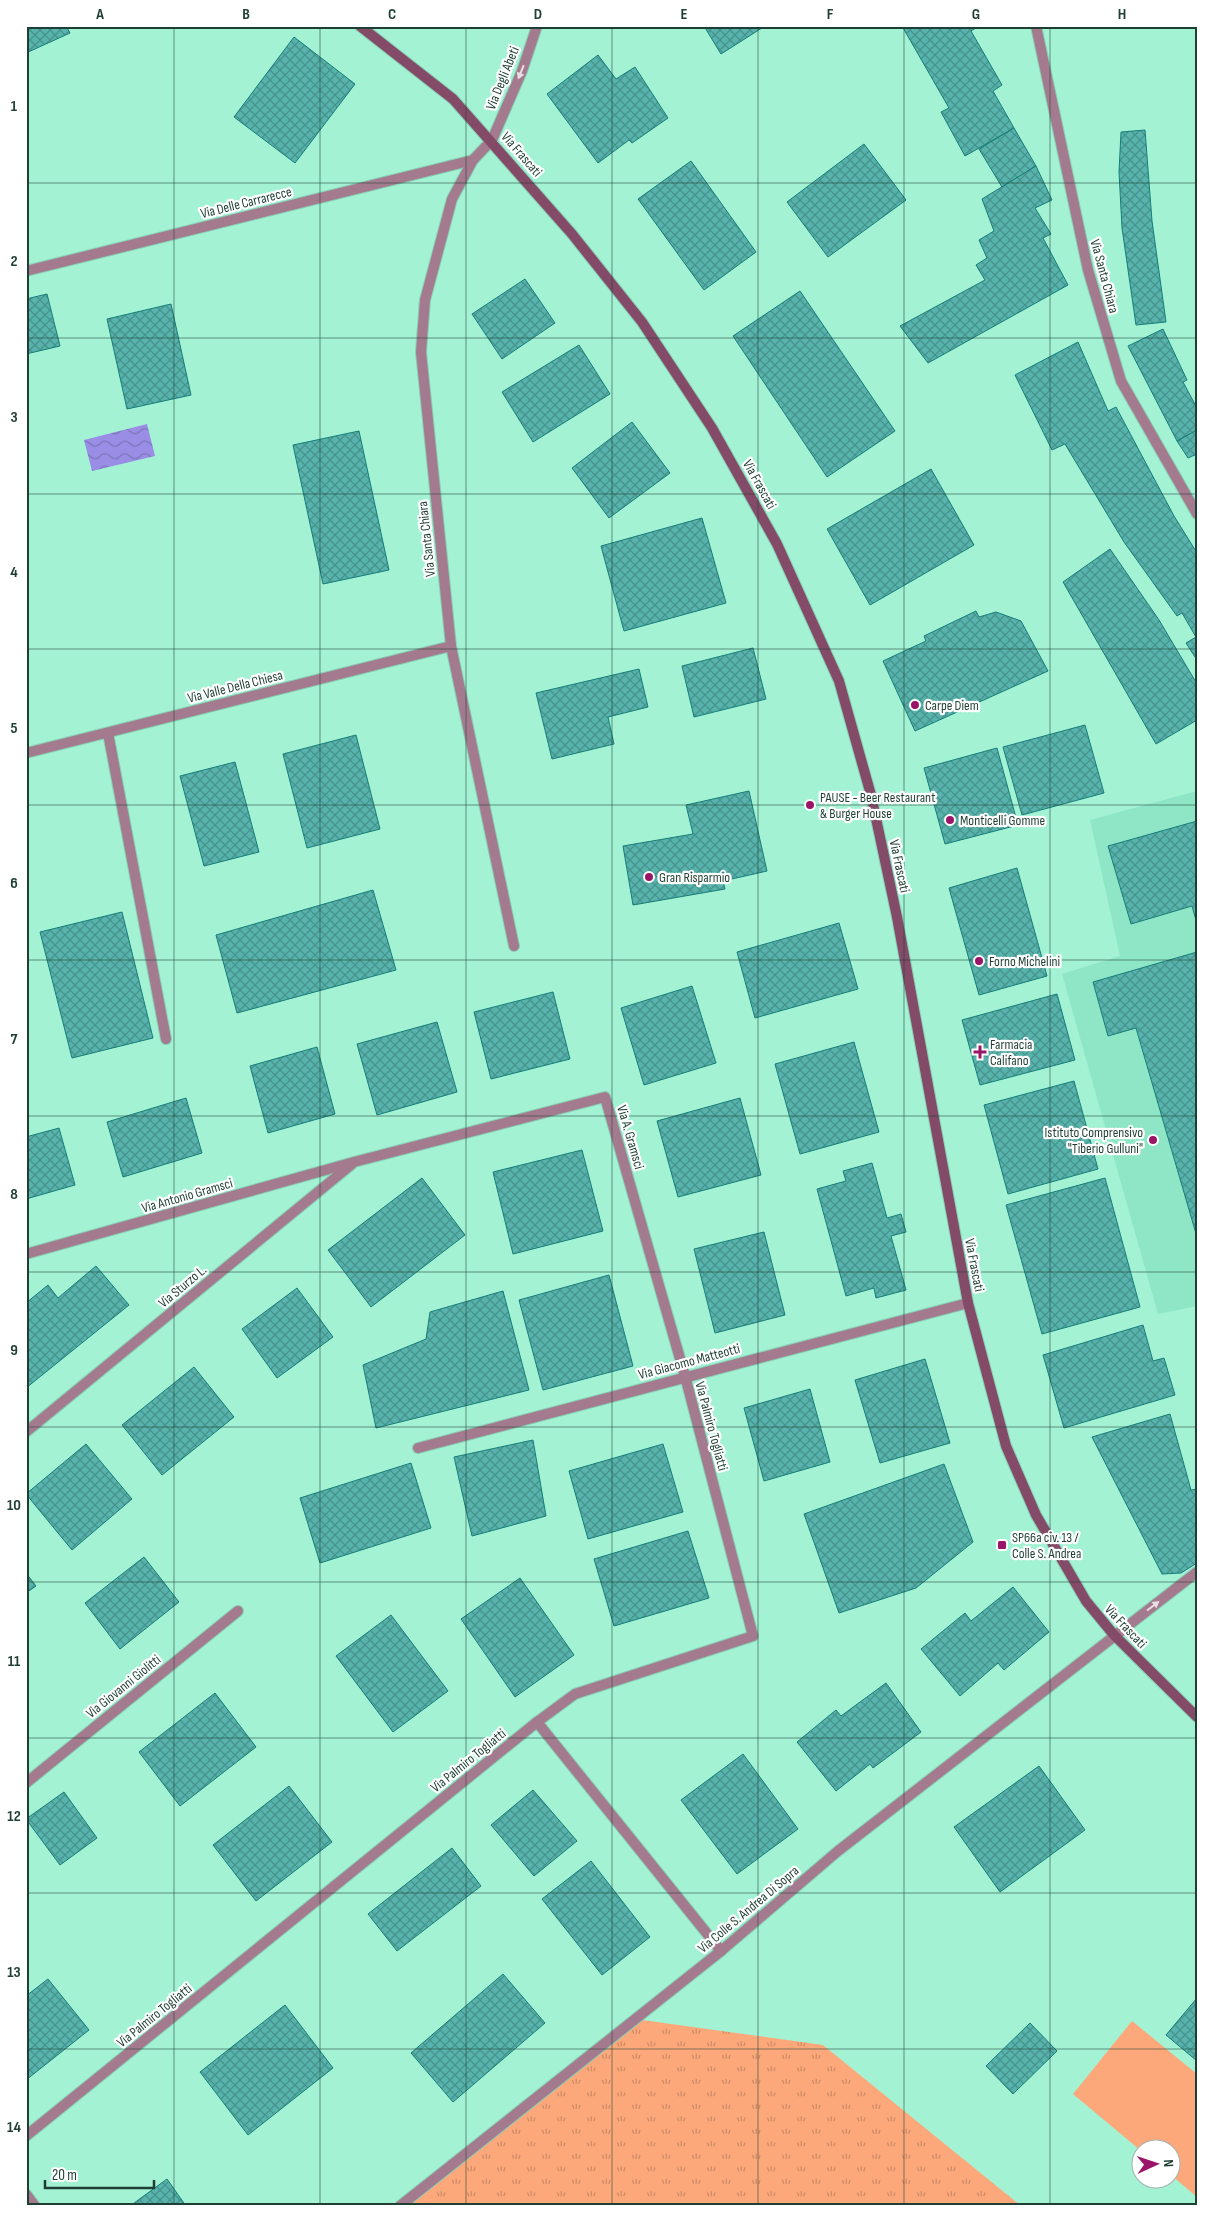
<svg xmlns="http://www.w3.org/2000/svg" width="1223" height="2232" viewBox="0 0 1223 2232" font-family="'Sofia Sans Condensed',sans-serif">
<defs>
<pattern id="grass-tufts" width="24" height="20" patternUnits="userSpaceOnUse" patternTransform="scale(1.25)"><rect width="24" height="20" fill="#fda87a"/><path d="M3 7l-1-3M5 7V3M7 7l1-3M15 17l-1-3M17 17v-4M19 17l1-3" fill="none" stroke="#cc8a65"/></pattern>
<pattern id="water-waves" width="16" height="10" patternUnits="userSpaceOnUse" patternTransform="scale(1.25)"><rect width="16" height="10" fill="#998de5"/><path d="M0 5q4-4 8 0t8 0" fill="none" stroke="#7c75ba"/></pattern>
<pattern id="building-cross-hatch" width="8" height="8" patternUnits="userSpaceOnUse" patternTransform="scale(1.25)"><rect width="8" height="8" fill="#57b3ac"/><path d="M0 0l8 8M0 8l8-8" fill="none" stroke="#47938d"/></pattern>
</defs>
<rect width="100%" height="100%" fill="#a3f2d4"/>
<!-- built -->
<polygon fill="#8ee6c6" points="1197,791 1197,1306 1158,1314 1062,974 1120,956 1090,820"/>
<!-- grass -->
<polygon fill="url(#grass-tufts)" points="635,2019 823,2045 1021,2206 400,2206"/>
<!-- pitch -->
<polygon fill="#fda87a" points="1132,2021 1197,2074 1197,2197 1171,2175 1170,2150 1140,2150 1073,2094"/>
<!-- water -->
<polygon fill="url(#water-waves)" points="147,424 155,456 92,471 84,440"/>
<!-- building -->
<g fill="url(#building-cross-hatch)" stroke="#167e78">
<polygon points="26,26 66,26 70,33 26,53"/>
<polygon points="704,26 765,26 721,54"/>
<polygon points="902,26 979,26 971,31 1002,85 993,91 1014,128 965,156 941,112 949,108"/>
<polygon points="294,37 355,84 295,163 234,117"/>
<polygon points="598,55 616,79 635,67 668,118 632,143 629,140 598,163 547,94"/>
<polygon points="1014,128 1036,166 1002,187 979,149"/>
<polygon points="1145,130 1152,221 1166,322 1136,325 1122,228 1119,172 1121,132"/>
<polygon points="864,144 906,200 828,257 787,202"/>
<polygon points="691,161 756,252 704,290 638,199"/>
<polygon points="1036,166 1052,200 1035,208 1051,234 1043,238 1068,285 928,363 900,326 985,280 976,265 987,258 979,240 994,231 982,199"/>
<polygon points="525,279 555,323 502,359 472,314"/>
<polygon points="800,291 895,431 827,477 733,336"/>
<polygon points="47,294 60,346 26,354 26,299"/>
<polygon points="171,304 191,395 127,409 107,319"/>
<polygon points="1163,329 1187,380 1183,382 1197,408 1197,430 1177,441 1128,346"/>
<polygon points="1078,342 1108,411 1116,407 1174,516 1197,553 1197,660 1186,643 1196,637 1182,613 1177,616 1124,542 1065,444 1052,450 1015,375"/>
<polygon points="579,345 610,394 533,442 502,392"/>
<polygon points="632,422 670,473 609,518 572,468"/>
<polygon points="1197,430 1197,454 1188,458 1177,441"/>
<polygon points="359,431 389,570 323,584 293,445"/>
<polygon points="931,469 974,545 870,605 827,529"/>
<polygon points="702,518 726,603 624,631 601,546"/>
<polygon points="1110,549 1159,620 1197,684 1197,720 1156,744 1063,582"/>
<polygon points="976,611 979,617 996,612 1021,621 1048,671 915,731 883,661 926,641 924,636"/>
<polygon points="753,648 766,699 694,717 682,666"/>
<polygon points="639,669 648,707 608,717 614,744 552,759 536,693"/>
<polygon points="1085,725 1104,793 1022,815 1003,747"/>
<polygon points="356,735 380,829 307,848 283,754"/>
<polygon points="997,748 1018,825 945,844 924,768"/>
<polygon points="235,762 259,852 204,866 180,776"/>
<polygon points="749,791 767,871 723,881 725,889 633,905 623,846 693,834 686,805"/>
<polygon points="1197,821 1197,924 1192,906 1131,924 1108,846"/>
<polygon points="1017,868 1047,976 979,995 949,888"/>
<polygon points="373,890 396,970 237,1013 216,935"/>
<polygon points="122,912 153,1038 72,1058 40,932"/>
<polygon points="839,923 858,989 755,1018 737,952"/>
<polygon points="1197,952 1197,1237 1136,1028 1108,1036 1093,982"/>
<polygon points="692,986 716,1063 644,1085 621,1008"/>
<polygon points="553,992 570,1059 491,1079 474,1012"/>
<polygon points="1057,994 1075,1060 980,1085 962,1020"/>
<polygon points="437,1022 457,1092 377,1115 357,1044"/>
<polygon points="854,1042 879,1132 800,1154 775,1064"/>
<polygon points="317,1047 335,1114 268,1133 250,1066"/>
<polygon points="1074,1081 1098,1169 1008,1194 984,1105"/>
<polygon points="186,1098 202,1153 123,1177 107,1122"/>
<polygon points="740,1098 761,1175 678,1197 657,1121"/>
<polygon points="59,1128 75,1185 26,1199 26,1137"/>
<polygon points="582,1150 603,1231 513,1254 493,1172"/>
<polygon points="872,1163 887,1218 901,1214 906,1232 891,1236 906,1290 876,1298 874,1288 846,1296 817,1189 846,1181 843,1171"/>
<polygon points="422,1178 465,1235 371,1307 328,1250"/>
<polygon points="1105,1178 1140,1307 1042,1334 1006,1205"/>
<polygon points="764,1232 785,1315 715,1333 694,1249"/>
<polygon points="96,1266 129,1305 26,1388 26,1303 48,1285 58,1298"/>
<polygon points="609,1275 633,1366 543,1390 519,1300"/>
<polygon points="297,1288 333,1337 277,1378 242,1329"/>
<polygon points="503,1291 529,1390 376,1428 363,1365 426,1339 430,1312"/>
<polygon points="1143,1325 1153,1361 1164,1358 1175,1395 1064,1428 1043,1355"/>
<polygon points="925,1359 950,1443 880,1463 855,1380"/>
<polygon points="194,1367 234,1417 162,1475 122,1425"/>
<polygon points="810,1389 830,1462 764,1481 744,1408"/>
<polygon points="1170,1414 1191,1490 1197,1489 1197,1563 1181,1573 1162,1574 1092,1437"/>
<polygon points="533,1440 546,1516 472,1536 454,1457"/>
<polygon points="86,1444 132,1499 72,1550 26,1494"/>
<polygon points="663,1444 683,1512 588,1539 569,1471"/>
<polygon points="411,1463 431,1528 320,1563 300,1498"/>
<polygon points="944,1464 973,1542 916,1588 839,1613 804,1514"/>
<polygon points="688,1531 709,1598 614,1626 594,1559"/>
<polygon points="144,1557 179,1602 120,1649 85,1603"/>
<polygon points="26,1573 36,1586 26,1593"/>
<polygon points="520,1578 574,1655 515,1697 461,1619"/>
<polygon points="1013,1587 1049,1632 1004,1670 998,1663 960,1696 921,1649 965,1613 971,1621"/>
<polygon points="391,1615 448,1691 393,1732 336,1656"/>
<polygon points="886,1683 921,1732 873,1768 870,1764 836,1791 797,1742 836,1710 841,1716"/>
<polygon points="215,1693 256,1747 180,1806 139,1752"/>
<polygon points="743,1754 798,1829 737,1874 681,1800"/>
<polygon points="1039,1766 1085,1830 1000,1892 954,1827"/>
<polygon points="289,1786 332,1842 256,1901 213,1845"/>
<polygon points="533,1790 577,1841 534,1876 491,1825"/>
<polygon points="64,1792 97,1838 60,1865 26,1819"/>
<polygon points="452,1848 481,1886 397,1951 368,1914"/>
<polygon points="591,1861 650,1937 602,1975 542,1899"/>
<polygon points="503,1974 545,2023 453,2102 411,2053"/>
<polygon points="48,1979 89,2030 26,2080 26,1996"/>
<polygon points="1197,1998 1197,2061 1166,2035"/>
<polygon points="285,2005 333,2068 248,2135 200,2072"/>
<polygon points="1030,2023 1057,2051 1013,2094 986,2066"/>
<polygon points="167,2179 186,2206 130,2206"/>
</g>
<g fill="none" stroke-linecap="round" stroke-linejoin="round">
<!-- lane casing -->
<g stroke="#89ceb4" stroke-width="12">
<g id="lane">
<polyline points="492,140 522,71 537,26"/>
<polyline points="26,271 473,160"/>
</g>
</g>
<!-- street casing -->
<g stroke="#89ceb4" stroke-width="12">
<g id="street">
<polyline points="1036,26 1088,270 1121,381 1197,514"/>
<polyline points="492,140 473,160 452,199 425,300 421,352 451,646 514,946"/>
<polyline points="108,733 166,1039"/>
<polyline points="26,753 451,646"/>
<polyline points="26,1254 354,1162 605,1097 685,1376 753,1636 575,1694 537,1722 26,2136"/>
<polyline points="26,1432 352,1164"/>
<polyline points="418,1448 968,1303"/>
<polyline points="537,1722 721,1951"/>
<polyline points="26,1783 238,1611"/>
<polyline points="26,2194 35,2206"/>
<polyline points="400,2206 721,1951 838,1851 1197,1572"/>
</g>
</g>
<!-- secondary casing -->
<g stroke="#89ceb4" stroke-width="12">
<polyline id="secondary" points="360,26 453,99 572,234 642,322 712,428 777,544 839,681 871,795 897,917 968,1303 1006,1446 1036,1515 1086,1601 1114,1635 1197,1717"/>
</g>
<!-- lane -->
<use href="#lane" stroke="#a47b8e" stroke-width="10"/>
<!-- street -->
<use href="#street" stroke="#a47b8e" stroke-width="10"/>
<!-- secondary -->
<use href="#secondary" stroke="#844b68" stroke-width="10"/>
</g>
<!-- one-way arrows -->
<defs><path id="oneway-solid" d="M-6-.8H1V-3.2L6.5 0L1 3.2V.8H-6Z" transform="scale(1.25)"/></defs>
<g fill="#e8dee3">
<use href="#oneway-solid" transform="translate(521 72) rotate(112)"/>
<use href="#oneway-solid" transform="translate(1153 1606) rotate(-37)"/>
</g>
<!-- grid -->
<path fill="none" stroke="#1f3f34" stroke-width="1" stroke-opacity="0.55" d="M174 26V2206M320 26V2206M466 26V2206M612 26V2206M758 26V2206M904 26V2206M1050 26V2206M26 183H1197M26 338H1197M26 494H1197M26 649H1197M26 805H1197M26 960H1197M26 1116H1197M26 1272H1197M26 1427H1197M26 1582H1197M26 1738H1197M26 1893H1197M26 2049H1197"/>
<!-- markers -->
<g fill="#9a1568" stroke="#fff" stroke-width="2">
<circle cx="915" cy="705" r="5"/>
<circle cx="810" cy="805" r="5"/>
<circle cx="950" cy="820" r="5"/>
<circle cx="649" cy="877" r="5"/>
<circle cx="979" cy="961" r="5"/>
<path d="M977.5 1044.5h5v5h5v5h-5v5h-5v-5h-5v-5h5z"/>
<circle cx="1153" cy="1140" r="5"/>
<rect x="997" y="1540" width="10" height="10" rx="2.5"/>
</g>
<g text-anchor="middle" stroke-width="4.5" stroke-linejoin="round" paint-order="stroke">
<!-- street labels -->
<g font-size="14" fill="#1f3f34" stroke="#fff">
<text transform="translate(502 78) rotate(-68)" y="5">Via Degli Abeti</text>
<text transform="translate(522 154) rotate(49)" y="5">Via Frascati</text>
<text transform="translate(246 202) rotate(-14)" y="5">Via Delle Carrarecce</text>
<text transform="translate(1105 276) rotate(75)" y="5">Via Santa Chiara</text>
<text transform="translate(760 484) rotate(61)" y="5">Via Frascati</text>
<text transform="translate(426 539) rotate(-96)" y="5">Via Santa Chiara</text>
<text transform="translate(235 686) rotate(-14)" y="5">Via Valle Della Chiesa</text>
<text transform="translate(900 866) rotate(78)" y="5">Via Frascati</text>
<text transform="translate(631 1137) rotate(74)" y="5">Via A. Gramsci</text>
<text transform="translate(187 1195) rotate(-16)" y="5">Via Antonio Gramsci</text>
<text transform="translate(975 1265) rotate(79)" y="5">Via Frascati</text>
<text transform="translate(182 1286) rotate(-40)" y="5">Via Sturzo L.</text>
<text transform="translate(689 1361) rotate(-15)" y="5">Via Giacomo Matteotti</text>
<text transform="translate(712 1426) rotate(75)" y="5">Via Palmiro Togliatti</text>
<text transform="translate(1126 1626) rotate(47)" y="5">Via Frascati</text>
<text transform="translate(123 1686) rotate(-39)" y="5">Via Giovanni Giolitti</text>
<text transform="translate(468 1760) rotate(-39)" y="5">Via Palmiro Togliatti</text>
<text transform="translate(748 1909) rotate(-40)" y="5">Via Colle S. Andrea Di Sopra</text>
<text transform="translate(154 2015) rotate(-39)" y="5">Via Palmiro Togliatti</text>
</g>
<!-- poi labels -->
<g font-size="14" fill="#1f3f34" stroke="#fff" text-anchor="start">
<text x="925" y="710">Carpe Diem</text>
<text x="820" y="802">PAUSE - Beer Restaurant<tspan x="820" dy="16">&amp; Burger House</tspan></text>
<text x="960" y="825">Monticelli Gomme</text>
<text x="659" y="882">Gran Risparmio</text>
<text x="989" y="966">Forno Michelini</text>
<text x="990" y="1049">Farmacia<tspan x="990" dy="16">Califano</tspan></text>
<text x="1143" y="1137" text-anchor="end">Istituto Comprensivo<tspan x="1143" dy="16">"Tiberio Gulluni"</tspan></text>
<text x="1012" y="1542">SP66a civ. 13 /<tspan x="1012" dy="16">Colle S. Andrea</tspan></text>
</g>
</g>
<!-- border -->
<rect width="1223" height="2232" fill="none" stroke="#ffffff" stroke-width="55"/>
<!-- north arrow -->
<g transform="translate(1156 2164) rotate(87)"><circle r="24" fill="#ffffff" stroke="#a5b2ae"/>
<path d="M0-4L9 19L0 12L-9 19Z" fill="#9a1568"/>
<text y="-8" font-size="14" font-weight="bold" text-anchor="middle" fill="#1f3f34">N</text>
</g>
<!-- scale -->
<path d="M45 2180v8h109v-8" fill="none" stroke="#1f3f34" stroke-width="2.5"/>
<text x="52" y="2180" font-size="15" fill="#1f3f34" stroke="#ffffff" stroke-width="4" paint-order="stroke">20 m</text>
<rect x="28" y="28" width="1168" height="2176" fill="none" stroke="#1f3f34" stroke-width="2"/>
<g font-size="16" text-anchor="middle" font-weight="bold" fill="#1f3f34">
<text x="100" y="19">A</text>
<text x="246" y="19">B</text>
<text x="392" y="19">C</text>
<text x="538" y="19">D</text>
<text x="684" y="19">E</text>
<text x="830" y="19">F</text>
<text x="976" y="19">G</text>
<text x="1122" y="19">H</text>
<text x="14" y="111">1</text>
<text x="14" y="266">2</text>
<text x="14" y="422">3</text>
<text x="14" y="577">4</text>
<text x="14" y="733">5</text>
<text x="14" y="888">6</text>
<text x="14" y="1044">7</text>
<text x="14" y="1199">8</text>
<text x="14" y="1355">9</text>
<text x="14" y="1510">10</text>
<text x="14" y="1666">11</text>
<text x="14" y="1821">12</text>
<text x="14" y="1977">13</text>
<text x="14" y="2132">14</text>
</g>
</svg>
